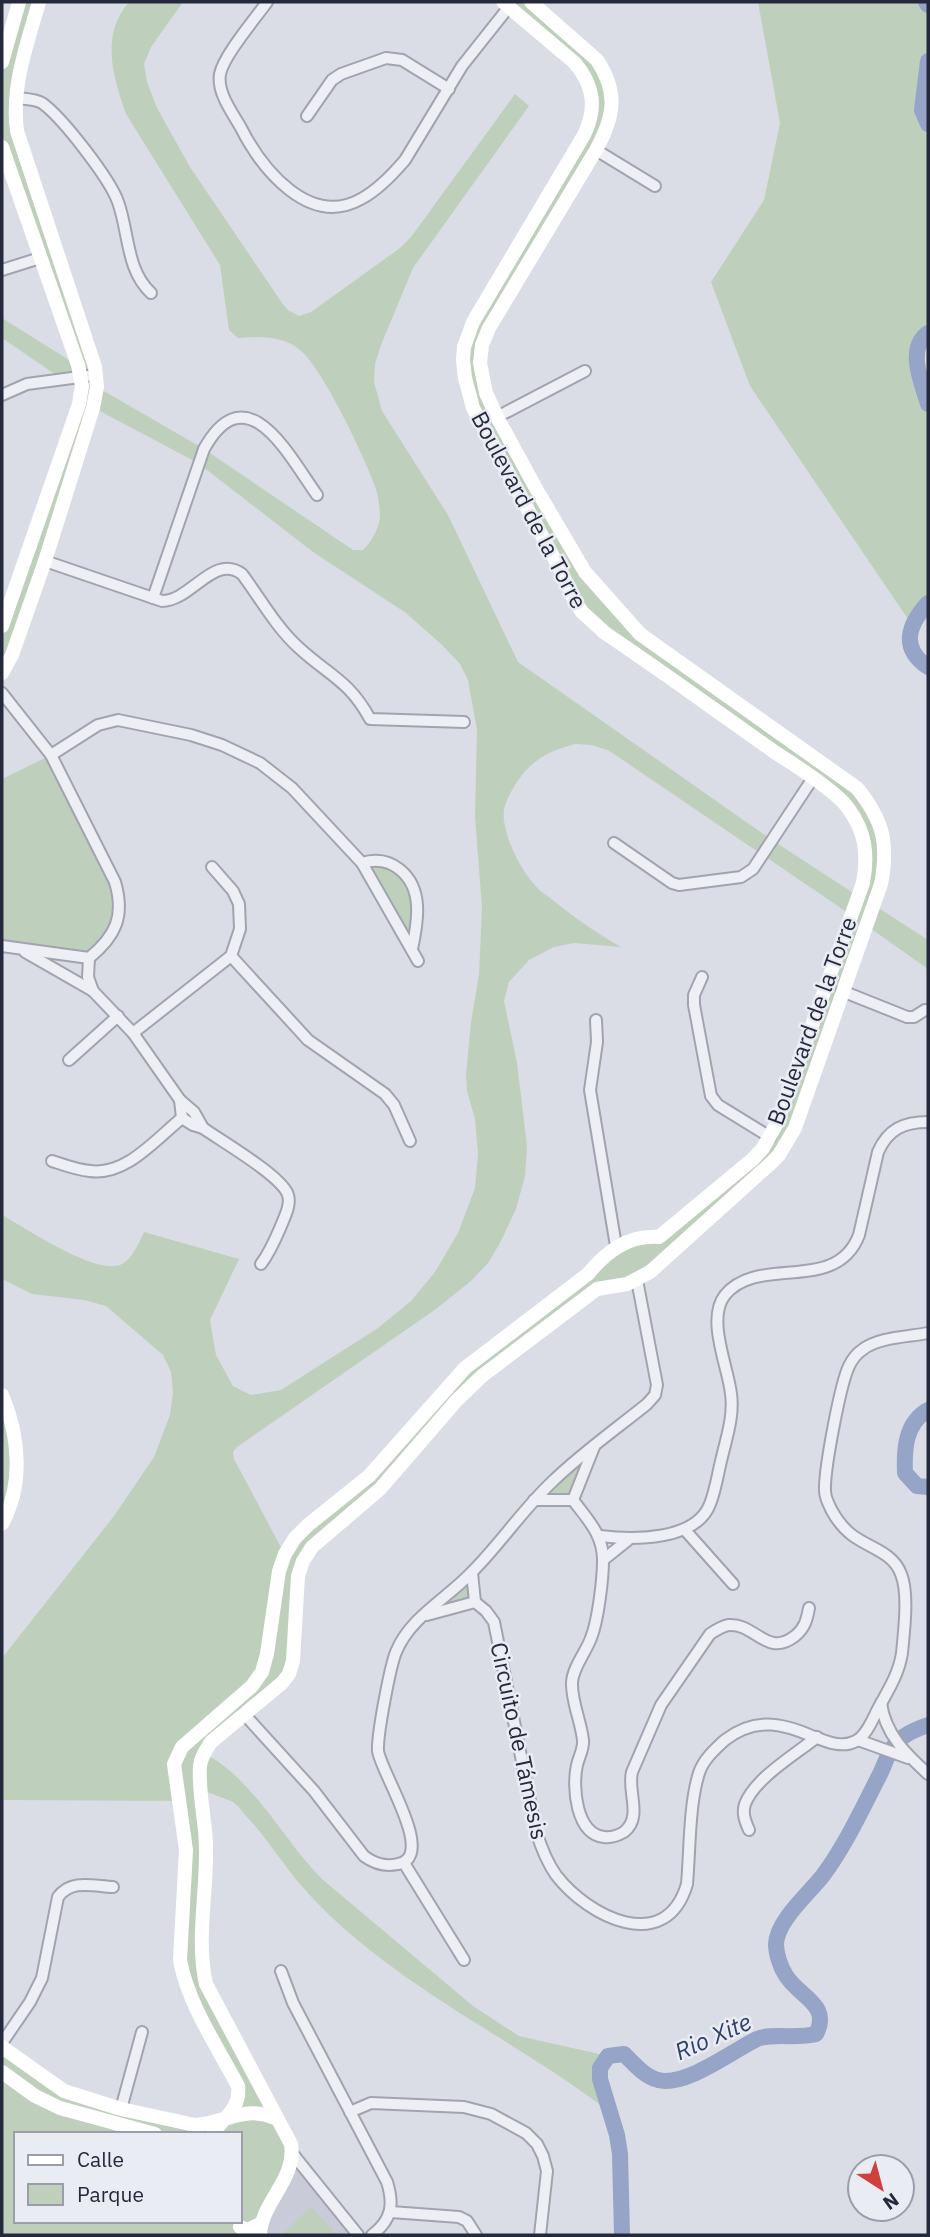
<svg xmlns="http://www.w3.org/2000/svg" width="930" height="2237" viewBox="0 0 930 2237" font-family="'IBM Plex Sans',sans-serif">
<rect width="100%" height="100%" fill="#dbdde6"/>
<!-- built -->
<polygon fill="#c9ccd8" points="292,2161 360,2235 260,2235"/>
<!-- green -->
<g fill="#bed0bc" fill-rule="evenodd">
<path d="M19 2H39L15 116 97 387 204 449 353 550H363C371 542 379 529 380 517 380 508 378 494 375 486 364 456 323 369 300 350 282 335 259 337 238 338L229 330 220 265 126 114C113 77 100 35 129 2H183L151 47 144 64 147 82 157 108 190 167 282 303 288 310 299 316 311 312 400 248 411 237 515 94 529 106 413 268 381 345 375 364 374 382 382 411 448 515 518 662 772 840 858 896 866 868 847 806 593 623 481 425 464 347 591 120 584 74 503 2H531L597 60 610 119 489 328 481 376 567 544 640 634 844 777 880 824 874 905 928 940V969L867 926 787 1143 658 1265 596 1289 482 1376 303 1561 289 1674 204 1753C255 1780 282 1839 322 1879L473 2006 519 2036 608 2056C594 2077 603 2089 610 2112 510 2036 390 1984 306 1891 284 1867 268 1839 246 1816 242 1811 237 1804 231 1801 222 1797 211 1794 201 1790L200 1961 290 2144 260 2235H2V2047L52 2084 163 2119H226L240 2097 182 1974 179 1801 2 1800V1658L114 1516 154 1457 170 1415 173 1393 171 1372 163 1355 106 1306 84 1300 32 1294 2 1279V1215C26 1228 97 1277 122 1264 133 1258 139 1242 144 1232L239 1259 210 1320 216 1355 233 1386 251 1395 281 1390 378 1328 411 1301 435 1272 458 1233 475 1188 478 1154 475 1119 467 1091 466 1075 471 1022 479 975 482 908 475 817 477 730 468 680 460 664 442 645 406 613 313 552 198 463 94 408 2 673V626L82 386 62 379 2 338V318L77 365 2 147V62ZM575 744 591 745 608 750 851 915 763 1148 649 1237 601 1259 453 1379 355 1488 284 1553 234 1459 233 1452 237 1447 436 1309 471 1281 488 1263 500 1243 516 1209 525 1176 527 1146 517 1063 504 1001 509 982 529 960 554 947 574 943 621 947C597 933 576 919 554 901 548 896 539 891 534 884 520 869 501 831 504 810 505 802 511 792 515 785 530 761 548 751 575 744ZM16 2134H240V2221H16Z"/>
<polygon points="758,2 926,2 928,5 928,61 922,110 928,124 928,333 923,337 916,353 928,404 928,603 912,625 750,386 711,282 764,200 780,123"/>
<polygon points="51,755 115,882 120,912 89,958 2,946 2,779"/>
<polygon points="390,862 415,894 412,949 362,863"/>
<polygon points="2,1395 16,1449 2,1524"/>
<polygon points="595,1447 573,1500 534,1500"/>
<polygon points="472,1573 475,1602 423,1616"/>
<polygon points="311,2207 337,2235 281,2235"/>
</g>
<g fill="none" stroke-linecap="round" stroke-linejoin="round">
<!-- river -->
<g stroke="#95a4c7" stroke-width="16">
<polyline points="926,2 928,5"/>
<polyline points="928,61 922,110 928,124"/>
<path d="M928 333C906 349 922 383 928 404"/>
<path d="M928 603C908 625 900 648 928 667"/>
<path d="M928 1410C905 1423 904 1450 905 1473L917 1486 928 1487"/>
<path d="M622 2235 620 2154 617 2135 600 2079V2068L608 2056 624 2054C633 2063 645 2077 658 2080 686 2087 732 2051 757 2039 771 2033 798 2039 816 2034 832 2004 797 1996 785 1974 780 1966 776 1953 776 1944 777 1920 810 1893 824 1874 846 1844 862 1809 879 1776 884 1767 887 1755 893 1747 902 1735 914 1730 928 1725"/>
</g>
<!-- street casing -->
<g stroke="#a1a3b0" stroke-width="14">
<g id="street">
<path d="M267 2C255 19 224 55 220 74 217 93 232 112 241 128 262 169 309 228 361 199 378 190 393 174 405 160L462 66 508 8"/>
<path d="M16 98C24 99 35 99 42 103 62 117 110 179 118 202 129 232 126 270 151 293"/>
<polyline points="307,116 332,80 341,74 386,58 402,60 449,89"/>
<polyline points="596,150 655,186"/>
<polyline points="2,270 40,258"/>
<polyline points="2,395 27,384 87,376"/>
<polyline points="497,417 585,371"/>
<path d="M45 561 162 601C191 601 214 553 242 574 260 598 276 627 298 647 328 675 349 680 370 719L464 722"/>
<path d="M153 598 204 449C247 372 289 456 317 495"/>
<path d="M2 693 51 755 115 882C125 916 116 936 89 958L2 946"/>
<polyline points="51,755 98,725 118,720 191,735 222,745 260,763 292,788 362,863 418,961"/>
<polyline points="614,843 672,883 679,885 741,877 753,869 813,778"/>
<path d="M362 863C391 854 415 875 417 905 418 919 415 935 412 949"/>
<polyline points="25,952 93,991"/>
<polyline points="231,956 308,1040 385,1094 394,1105 410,1141"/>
<polyline points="89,958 88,977 93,991 133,1033 180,1100 194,1112 203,1128"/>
<polyline points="702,977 694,995 694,1005 711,1096 718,1105 770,1137"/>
<polyline points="842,991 907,1017 914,1017 925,1010"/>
<polyline points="596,1020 597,1042 590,1090 616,1246"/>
<polyline points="133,1033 231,956 240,929 239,904 233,891 212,867"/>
<polyline points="69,1060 118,1016"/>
<path d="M180 1100 182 1118 193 1125 203 1128C221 1141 282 1176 288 1195 291 1205 285 1216 281 1226 275 1240 270 1252 261 1264"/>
<path d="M52 1161C64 1165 77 1170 90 1171 126 1176 156 1139 182 1118"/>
<polyline points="534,1500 573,1500"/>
<path d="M573 1500C587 1519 603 1534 603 1560 603 1579 598 1621 591 1638 586 1652 573 1667 572 1682 571 1701 581 1721 583 1740 584 1749 579 1756 577 1765 572 1787 576 1834 604 1837 611 1838 617 1836 624 1832 643 1817 627 1792 632 1772L661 1705 710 1634C716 1630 722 1626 729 1625 755 1623 767 1658 795 1636 805 1628 807 1619 809 1608"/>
<polyline points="573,1500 594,1447"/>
<polyline points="685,1530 733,1584"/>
<path d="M600 1536C633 1540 696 1541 710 1504 716 1489 718 1472 722 1457 727 1436 734 1415 731 1394 728 1366 706 1319 725 1295 758 1254 836 1295 859 1235L878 1152C888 1129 904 1122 928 1122"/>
<polyline points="603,1560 628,1540"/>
<polyline points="472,1573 475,1602"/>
<path d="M475 1602 486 1611 494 1622 536 1831C541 1847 546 1861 556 1875 588 1917 666 1956 687 1884 690 1850 689 1804 699 1773 703 1760 715 1749 725 1740 782 1697 823 1759 856 1741 867 1735 873 1718 879 1707 889 1689 899 1673 902 1653 904 1632 909 1593 901 1574 893 1552 869 1548 852 1535 844 1529 837 1520 832 1511 829 1505 825 1498 825 1491 824 1471 840 1385 849 1366 852 1360 856 1354 862 1350 878 1337 908 1337 928 1333"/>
<polyline points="427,1615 475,1602"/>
<path d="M881 1703C885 1734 906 1754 928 1774"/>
<path d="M244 1714 314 1791 364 1856C375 1864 385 1867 398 1864 437 1857 381 1773 378 1751 377 1735 390 1667 396 1652 410 1617 448 1598 472 1572 501 1543 523 1509 553 1481 582 1453 616 1429 647 1404L655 1395 657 1385 637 1280"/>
<polyline points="858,1740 908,1758"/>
<path d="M749 1830C745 1821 742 1813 745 1804 755 1778 796 1754 817 1737"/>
<polyline points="404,1863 464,1960"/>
<path d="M281 1971 293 2003 387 2182C394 2204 392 2220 372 2235"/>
<path d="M2 2043 30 2002 42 1978 58 1897C71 1879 93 1886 113 1887"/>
<polyline points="121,2109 142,2032"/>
<polyline points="350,2112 371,2103 464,2107 491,2114 526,2133 537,2144 543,2156 547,2171 540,2235"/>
<polyline points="292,2153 358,2235"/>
<polyline points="391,2212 459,2217 467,2221 476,2235"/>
</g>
</g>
<!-- street -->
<use href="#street" stroke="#eeeff4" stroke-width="10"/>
<!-- secondary -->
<g stroke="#fff" stroke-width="14">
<polyline points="2,62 19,2"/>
<polyline points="2,147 78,365 82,386 79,404 2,626"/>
<path d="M2 673 12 655 45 561 93 408 97 387 95 367 17 131C11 86 27 45 39 2"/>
<path d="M2 1395C19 1435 24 1484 2 1524"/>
<path d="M2 2047 64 2091 121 2109 195 2125C226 2123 244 2105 275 2118"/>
<polyline points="2,2072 35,2096 60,2108 155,2134"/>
<path d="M212 2134C224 2117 241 2109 238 2086 217 2046 188 2004 180 1960L186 1850 174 1764 182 1747 252 1686 262 1672 267 1654 279 1571 285 1554 295 1538 308 1525 369 1476 465 1368 588 1274C607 1251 628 1235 659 1237L753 1159 763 1148 777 1123 863 883C868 855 866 832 848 808 836 791 795 765 776 753 719 713 663 672 605 633L582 612 574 600 561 571 473 408 465 378 463 360 464 347 473 322 584 135C597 108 594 86 575 63L503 2"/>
<polyline points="240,2227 247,2230 260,2224"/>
<path d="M260 2235C261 2202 297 2179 291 2144L206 1984C196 1940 207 1894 206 1848 206 1821 198 1794 200 1766 201 1757 206 1750 211 1742L282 1683 289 1674 293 1661 298 1576 303 1561 312 1547 380 1489 457 1400 482 1376 597 1289 627 1284 650 1272 770 1164 779 1155 795 1128 881 884C889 843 883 820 857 788L640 634 585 572 538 492 497 417 486 393 480 363 482 345 489 328 596 150C614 117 619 93 597 60L531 2"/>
</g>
</g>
<g text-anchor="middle" stroke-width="5" stroke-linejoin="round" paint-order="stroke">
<!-- street labels -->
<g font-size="23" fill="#25293c" stroke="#eaecf4">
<text transform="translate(529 510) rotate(62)" y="8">Boulevard de la Torre</text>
<text transform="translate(812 1021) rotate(-70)" y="8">Boulevard de la Torre</text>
<text transform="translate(519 1741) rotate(78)" y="8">Circuito de Támesis</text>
</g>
<!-- water labels -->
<g font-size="24" font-style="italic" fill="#2f4070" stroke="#eaecf4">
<text transform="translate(713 2037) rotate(-24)" y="8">Rio Xite</text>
</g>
</g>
<!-- border -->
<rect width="930" height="2237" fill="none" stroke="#25293c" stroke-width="7"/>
<!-- legend -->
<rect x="14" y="2132" width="228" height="91" fill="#eaecf4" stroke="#9b9eaa" stroke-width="2"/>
<rect x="28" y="2155" width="35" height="10" fill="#ffffff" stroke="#9b9eaa" stroke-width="2"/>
<text x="77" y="2167" font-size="21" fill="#25293c">Calle</text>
<rect x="28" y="2184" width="35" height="21" fill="#bed0bc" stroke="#9b9eaa" stroke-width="2"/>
<text x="77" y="2202" font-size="21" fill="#25293c">Parque</text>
<!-- north arrow -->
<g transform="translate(881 2188) rotate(144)"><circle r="33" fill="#eaecf4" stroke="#9b9eaa" stroke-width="2"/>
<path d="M0-5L12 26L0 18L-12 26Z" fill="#cf413c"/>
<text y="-10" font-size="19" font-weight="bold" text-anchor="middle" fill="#25293c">N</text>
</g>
</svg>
